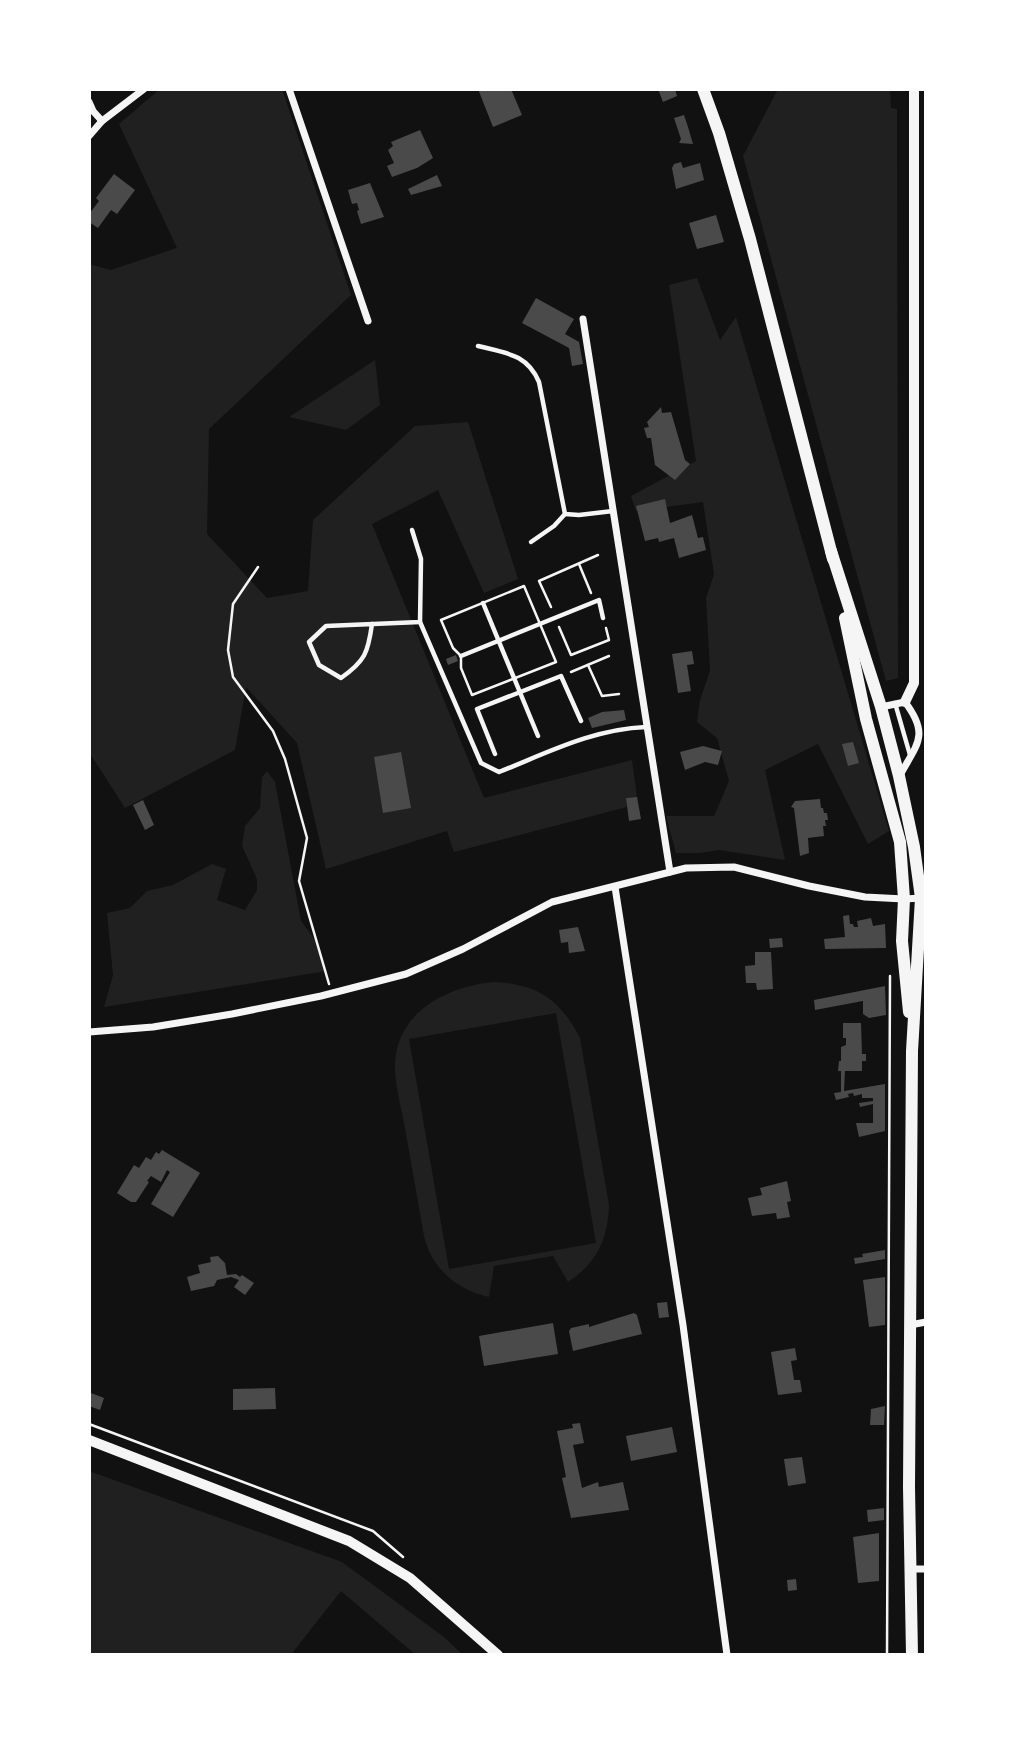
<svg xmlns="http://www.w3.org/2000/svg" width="1015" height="1744" viewBox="0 0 1015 1744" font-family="'Open Sans',sans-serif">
<rect width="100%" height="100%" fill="#111"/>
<!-- green -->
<g fill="#202020" fill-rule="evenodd">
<polygon points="160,89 282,89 351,295 209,429 207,534 267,598 308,591 313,520 415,426 468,422 518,579 484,593 438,490 372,524 484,798 632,760 637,797 626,798 627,807 454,852 447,831 326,869 297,743 246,687 235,750 125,808 89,752 89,264 111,270 177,248 119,124"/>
<polygon points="778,89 890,89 891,108 897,109 898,678 886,681 743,156"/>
<polygon points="697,278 720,340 736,317 889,831 868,844 818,744 765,770 785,860 719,850 700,853 676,853 666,816 714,816 729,781 717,738 697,722 700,700 710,671 706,598 714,574 703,502 636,511 631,496 696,461 669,285"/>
<polygon points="375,360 380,405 346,430 289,417"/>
<polygon points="267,771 275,782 301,921 316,941 327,971 104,1007 113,975 107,913 130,908 147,891 173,885 212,864 226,869 217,900 245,910 257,890 257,879 242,846 245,826 260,808 262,777"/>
<path d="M493 982C537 984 560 999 580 1038L609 1205C608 1239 597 1263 568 1282L553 1256 494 1266 489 1297C457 1290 432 1269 424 1236 418 1202 412 1168 406 1134 403 1114 396 1091 395 1070 393 1014 445 987 493 982ZM556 1013 596 1243 449 1269 409 1039Z"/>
<polygon points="89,1471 342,1562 444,1637 463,1655 416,1655 341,1591 293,1652 294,1655 89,1655"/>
</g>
<!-- building -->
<g fill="#4a4a4a">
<polygon points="478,89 511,89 522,115 493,127"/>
<polygon points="658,89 675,89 677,96 663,102"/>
<polygon points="684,115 688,127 693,144 679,143 681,139 674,118"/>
<polygon points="420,130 433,158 417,168 392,177 387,166 394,163 388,150 393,146 391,142"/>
<polygon points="681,162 683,168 700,163 704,180 676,189 672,168 674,164"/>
<polygon points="114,174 135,190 117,214 111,210 98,228 89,222 89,214 99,201 96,198"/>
<polygon points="437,175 442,186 411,195 408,189"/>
<polygon points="370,183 384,217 361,224 357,211 359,210 357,203 352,204 348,190"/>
<polygon points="716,215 724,242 697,249 689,223"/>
<polygon points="536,298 574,319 565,334 579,342 583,364 572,366 569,348 522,323"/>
<polygon points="661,407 662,413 671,412 685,460 690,464 675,480 655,465 651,438 647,438 644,428 649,427 647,422"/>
<polygon points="665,499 670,523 692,515 698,538 703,537 706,550 679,558 674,538 659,542 658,538 645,541 636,506"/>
<polygon points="692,651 694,664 687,665 691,691 678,693 672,654"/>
<polygon points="456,655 458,661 448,665 446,659"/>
<polygon points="624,710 626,720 592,728 588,718 602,712"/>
<polygon points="853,742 859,763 848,766 842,744"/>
<polygon points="703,746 722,751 718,765 705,762 685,770 680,752"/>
<polygon points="401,752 411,808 383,813 374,757"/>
<polygon points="637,797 641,819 629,821 626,798"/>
<polygon points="820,799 821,808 823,808 824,813 827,813 828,820 825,820 826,826 823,826 824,836 808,838 809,853 800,856 794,808 791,807 795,801"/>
<polygon points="143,800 154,825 145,830 133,805"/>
<polygon points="849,915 850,924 853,924 854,927 858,927 857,921 871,918 873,926 885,924 886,948 825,949 824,939 845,937 843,916"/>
<polygon points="578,927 585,951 569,953 568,942 561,943 559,930"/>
<polygon points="782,938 783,947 770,948 769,939"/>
<polygon points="755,952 771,952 773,989 757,990 756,983 746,983 745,966 755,965"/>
<polygon points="885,986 886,1015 869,1018 863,1014 863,1001 815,1010 814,1000"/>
<polygon points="843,1023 861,1023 862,1054 866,1054 866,1061 862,1061 862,1071 845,1071 844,1091 885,1084 885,1131 859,1137 856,1123 873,1123 873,1104 860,1107 859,1103 873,1101 873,1098 862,1098 862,1094 854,1096 853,1093 848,1094 849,1097 836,1100 834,1093 841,1092 841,1071 838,1071 839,1061 841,1061 841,1047 846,1045 846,1038 843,1038"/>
<polygon points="162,1150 200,1173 173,1217 151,1204 170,1172 167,1170 161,1182 151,1176 147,1181 149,1182 136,1202 131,1202 117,1193 134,1165 139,1168 146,1157 151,1160 156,1152 159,1154"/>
<polygon points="787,1181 791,1201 787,1202 790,1217 777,1219 776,1213 752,1216 748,1198 762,1195 760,1188"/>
<polygon points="885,1250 885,1259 855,1264 854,1258 863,1257 862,1254"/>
<polygon points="218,1256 225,1263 227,1275 236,1274 240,1277 242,1275 254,1283 245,1295 234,1287 239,1280 231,1277 217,1280 214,1286 191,1291 187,1277 200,1273 198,1265 211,1262 210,1257"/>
<polygon points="885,1277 885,1325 869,1327 863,1280"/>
<polygon points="667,1302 669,1317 659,1318 657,1303"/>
<polygon points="634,1313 637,1315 642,1334 573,1351 569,1331 571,1328 589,1324 589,1327"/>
<polygon points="553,1323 558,1354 484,1366 479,1336"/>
<polygon points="795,1348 797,1360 791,1361 794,1380 800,1380 802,1392 778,1395 771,1352"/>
<polygon points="275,1388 276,1409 233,1410 233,1389"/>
<polygon points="91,1393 104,1398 100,1410 89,1406"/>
<polygon points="885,1406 884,1425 870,1425 871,1409"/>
<polygon points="580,1423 584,1443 573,1445 582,1488 598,1482 599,1487 623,1482 629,1510 571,1518 562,1478 566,1477 557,1431 573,1428 572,1424"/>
<polygon points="672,1427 677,1452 631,1461 626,1436"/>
<polygon points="802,1457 806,1483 788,1486 784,1459"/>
<polygon points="884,1508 884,1520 868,1522 867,1510"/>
<polygon points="879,1533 879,1581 858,1583 853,1537"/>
<polygon points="796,1579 797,1590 788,1591 787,1580"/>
</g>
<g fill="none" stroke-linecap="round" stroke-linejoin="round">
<!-- path -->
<g stroke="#f5f5f5" stroke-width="2.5">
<polyline points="579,564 591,593"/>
<polyline points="258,567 233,604 228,650 233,677 273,731 285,759 307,838 299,881 329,984"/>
<polygon points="524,586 556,662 472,695 461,668 461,656 453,648 441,620"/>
<polyline points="551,607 539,581 598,555"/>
<polyline points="559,627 571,655 609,640 606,628"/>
<polyline points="588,665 602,696 619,694"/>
<polyline points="571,672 609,656"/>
<polyline points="89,1424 373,1531 403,1557"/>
<polyline points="887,1655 890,976"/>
</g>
<!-- service -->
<g stroke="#f5f5f5" stroke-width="4.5">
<path d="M478 346C506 353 527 354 539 382L565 514 579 515 613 511"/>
<polyline points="531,542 554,526 565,514"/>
<polyline points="483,603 538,736"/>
<path d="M420 622 481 763 499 772C547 753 593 729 646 727"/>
<path d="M372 624C368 653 365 661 341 678L319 665 309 642 326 626 420 622 421 559 412 530"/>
<polyline points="461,656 599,600 603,618"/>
<polyline points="895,703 910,755"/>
<polyline points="495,754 477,709 561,676 581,721"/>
</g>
<!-- minor -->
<g stroke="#f5f5f5" stroke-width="7">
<polyline points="289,89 368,321"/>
<polyline points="89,102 93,111 102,121"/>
<polyline points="89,136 102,121 144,89"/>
<polyline points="583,319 670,872"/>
<path d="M881 707 905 702C930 735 917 744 900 775"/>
<polyline points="615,887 683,1325 727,1655"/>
<polyline points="89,1032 153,1027 232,1014 321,996 406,974 463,949 552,902 686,868 734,867 809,886 865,897 904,899 922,898"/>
<polyline points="910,1325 926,1322"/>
<polyline points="910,1569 926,1569"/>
</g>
<!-- tertiary -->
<polyline stroke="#f5f5f5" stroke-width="10" points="905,702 914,683 914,89"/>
<!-- secondary -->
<polyline stroke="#f5f5f5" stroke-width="10" points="89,1440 349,1541 410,1578 498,1655"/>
<!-- primary -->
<g stroke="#f5f5f5" stroke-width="12">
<polyline points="703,89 719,133 750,239 833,559"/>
<polyline points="831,551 881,707 899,776 914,847 921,898 912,1051 909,1487 912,1655"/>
<polyline points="845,618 866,719 900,842 904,899 902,941 909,1012"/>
</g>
</g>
<!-- border -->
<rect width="1015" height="1744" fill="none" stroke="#ffffff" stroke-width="182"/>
</svg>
